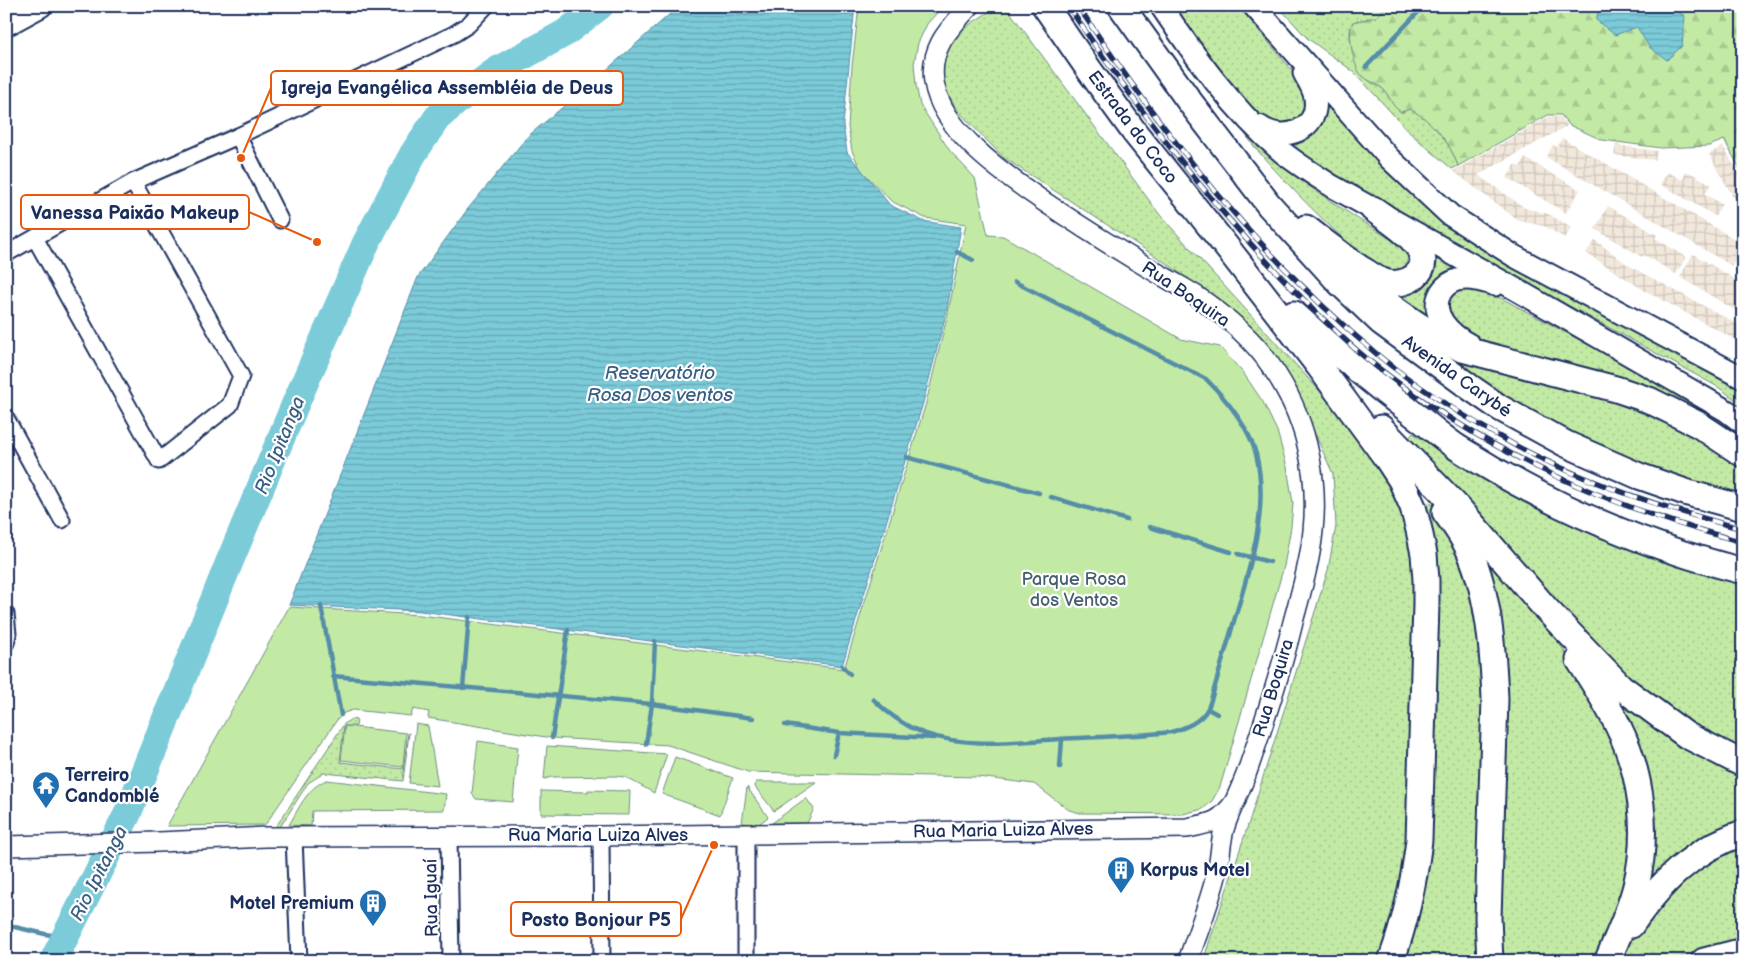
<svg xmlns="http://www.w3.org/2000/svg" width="1749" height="967" viewBox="0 0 1749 967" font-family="'Balsamiq Sans',sans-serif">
<defs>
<pattern id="industrial-grid" width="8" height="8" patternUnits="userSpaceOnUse" patternTransform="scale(1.25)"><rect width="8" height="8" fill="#f1e7da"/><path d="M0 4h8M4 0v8" fill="none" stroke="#cec6be"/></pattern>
<pattern id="grass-dots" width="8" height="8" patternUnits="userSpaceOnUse" patternTransform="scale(1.25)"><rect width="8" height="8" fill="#c3eaa5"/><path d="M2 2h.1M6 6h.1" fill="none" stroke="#a7c990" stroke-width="1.8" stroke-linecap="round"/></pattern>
<pattern id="forest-firs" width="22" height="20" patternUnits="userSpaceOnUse" patternTransform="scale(1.25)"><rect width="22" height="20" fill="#c3eaa5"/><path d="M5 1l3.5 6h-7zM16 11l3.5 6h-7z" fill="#a7c990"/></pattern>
<pattern id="water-rules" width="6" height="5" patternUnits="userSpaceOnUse" patternTransform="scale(1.25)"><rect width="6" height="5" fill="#7ccbd9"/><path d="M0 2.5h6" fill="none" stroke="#65a5b3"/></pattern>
</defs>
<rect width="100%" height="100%" fill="#fff"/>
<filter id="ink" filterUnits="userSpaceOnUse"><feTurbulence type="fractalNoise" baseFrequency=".02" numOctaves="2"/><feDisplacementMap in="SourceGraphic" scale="10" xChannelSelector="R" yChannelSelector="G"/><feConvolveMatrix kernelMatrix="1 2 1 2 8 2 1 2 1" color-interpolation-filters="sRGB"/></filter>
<g filter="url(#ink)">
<!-- industrial -->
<g fill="url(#industrial-grid)">
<polygon points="1548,117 1561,117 1567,126 1478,175 1525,208 1548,214 1572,227 1565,238 1544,226 1519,221 1453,171"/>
<polygon points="1562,138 1743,244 1743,247 1732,266 1546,157 1553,145 1557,147"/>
<polygon points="1616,145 1657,151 1655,160 1614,155"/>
<polygon points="1723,146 1743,181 1743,215 1709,154"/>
<polygon points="1525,158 1580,190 1566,213 1507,178 1515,165 1520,167"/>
<polygon points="1687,171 1711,184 1705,194 1722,204 1715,216 1660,184 1668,172 1682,180"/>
<polygon points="1608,206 1657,235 1655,238 1686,257 1676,274 1644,255 1642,257 1595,229"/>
<polygon points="1595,240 1628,265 1743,327 1743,344 1642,289 1586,253"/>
<polygon points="1693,254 1743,284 1743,315 1680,277"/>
</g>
<!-- grass -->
<g fill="url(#grass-dots)" stroke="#6f8c82">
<polygon points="1171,6 1238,6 1297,76 1306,100 1304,114 1293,124 1278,125 1257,115 1230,86"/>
<path d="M1278 6H1388L1376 17 1353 22C1344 37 1357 68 1368 80 1372 84 1378 85 1382 88 1390 96 1391 105 1401 112L1410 109C1432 120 1450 142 1458 166L1452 169 1410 133 1354 72 1307 38Z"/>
<polygon points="1002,8 1010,12 1160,215 1336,409 1394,488 1416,559 1408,855 1382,961 1203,961 1249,822 1328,570 1336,526 1333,474 1290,378 1244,320 1169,265 1004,158 958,111 947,92 942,73 945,51 957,33 990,11"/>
<polygon points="1325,104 1379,163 1413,195 1447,223 1521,271 1743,392 1743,405 1718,387 1362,193 1313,161 1294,147 1310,135"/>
<path d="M1236 122C1252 137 1267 153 1284 167 1321 197 1362 221 1403 247L1408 256C1407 266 1401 272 1390 270 1362 264 1286 183 1264 158 1254 147 1245 134 1236 122Z"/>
<path d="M1433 251 1459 266C1433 278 1421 294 1429 323L1392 296 1401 295 1409 292Z"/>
<path d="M1468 290 1488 293 1503 299 1673 390 1723 419 1743 434V441C1721 429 1698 416 1676 404 1665 398 1654 391 1643 385 1622 376 1600 371 1577 365 1553 359 1420 338 1453 293Z"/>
<polygon points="1462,360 1526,380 1608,400 1667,423 1725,456 1743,470 1743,495 1695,483 1654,470 1569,432 1494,389 1459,364"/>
<path d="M1413 433C1436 448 1459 464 1483 478 1565 525 1651 562 1743 585V756L1636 691 1409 438Z"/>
<polygon points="1430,502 1440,515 1460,553 1483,640 1481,961 1399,961 1412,922 1423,504"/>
<polygon points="1483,548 1561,646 1594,698 1620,746 1637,847 1599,961 1500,961"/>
<polygon points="1616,697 1743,772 1743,827 1646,893"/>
<polygon points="351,719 357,720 356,726 344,726 340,762 403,769 408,733 409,733 403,781 324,773 308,783 280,827 275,828 344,724"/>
<polygon points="1743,841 1743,937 1717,944 1670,961 1618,961 1646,916 1678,880"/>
</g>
<!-- forest -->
<path fill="url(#forest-firs)" stroke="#6f8c82" d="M1388 6H1743V174L1724 140 1709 146 1661 148 1602 140 1569 125 1561 115H1548L1458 166C1450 142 1432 121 1410 109L1401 112C1390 105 1390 95 1382 88 1375 82 1364 80 1359 72 1353 62 1347 32 1353 22L1376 17Z"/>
<!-- park -->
<g fill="#c3eaa5" stroke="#6f8c82">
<polygon points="859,6 943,6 927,24 918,43 914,64 916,85 920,105 950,151 975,178 988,235 1003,236 1181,339 1220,347 1244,374 1263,402 1277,431 1287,467 1293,503 1291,527 1284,566 1220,787 1212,801 1203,809 1183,814 1080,813 1069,810 1034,784 978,777 748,772 668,745 552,738 428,718 429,712 413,709 411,716 353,710 344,713 337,720 265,825 167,826 289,607 420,615 844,669 926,403 948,313 966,224 925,218 891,201 861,170 852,151 848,127 852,66"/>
<polygon points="416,724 428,726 438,786 409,783"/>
<polygon points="345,726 406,733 403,767 341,760"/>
<polygon points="478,741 518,747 513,802 476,799 472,793"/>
<polygon points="547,746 667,754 654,793 625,777 615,776 552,777 544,779"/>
<polygon points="675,757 733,778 720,815 662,794"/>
<path d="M327 780 446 794 444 810 312 811 311 826 289 825C298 810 308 786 327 780Z"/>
<polygon points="756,782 816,782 774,811 755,787"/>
<polygon points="747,787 768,817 759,824 742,823"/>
<polygon points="588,790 630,791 629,815 541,814 541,791 588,792"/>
<polygon points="806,798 814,809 807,823 772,823"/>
</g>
<!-- water -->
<g fill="url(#water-rules)" stroke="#558da8">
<polygon points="679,6 855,6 843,125 847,152 890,205 923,221 961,227 947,310 923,403 842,666 420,611 289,605 418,277 467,210 527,137 595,80"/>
<polygon points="1602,6 1669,6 1685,16 1682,46 1667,60 1649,47 1637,27 1615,35 1596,20 1599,9"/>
</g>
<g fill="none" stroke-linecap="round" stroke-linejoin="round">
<!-- stream -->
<g stroke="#558da8" stroke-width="4.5">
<polyline points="1737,6 1743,15"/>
<polyline points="1366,67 1424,6"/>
<polyline points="957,252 973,260"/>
<polyline points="906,457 1039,493"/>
<polyline points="1051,497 1127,520"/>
<polyline points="1150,527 1231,552"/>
<polyline points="1238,554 1270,562"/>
<polyline points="321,606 341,715"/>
<polyline points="842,666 850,674"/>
<polyline points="333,676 652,704 753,718"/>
<polyline points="463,688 469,617"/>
<path d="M873 699C887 713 905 726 923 733 966 748 1016 742 1060 739 1097 737 1135 736 1171 732 1185 728 1201 722 1208 708 1211 701 1213 693 1215 686 1220 669 1225 652 1230 635 1246 578 1271 514 1256 454 1248 425 1226 399 1206 379L1015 282"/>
<polyline points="1208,709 1217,714"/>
<polyline points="785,725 839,733 934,738"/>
<polyline points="552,738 568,630"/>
<polyline points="646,744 652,704 655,641"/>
<polyline points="834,755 839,733"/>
<polyline points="1060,767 1062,739"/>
<polyline points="6,925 45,934 64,937"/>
</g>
<!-- river -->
<polyline stroke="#7ccbd9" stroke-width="28" points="53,961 127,815 229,563 294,407 366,243 413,154 437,118 465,94 496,71 565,33 600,6"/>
<!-- minor casing -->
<g stroke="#1b2f5e" stroke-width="19">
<g id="minor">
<polyline points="238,136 280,220"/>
<polyline points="35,238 159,461 230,405 241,376 133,182"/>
<polyline points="6,254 133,182 238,136 454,34 468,25 486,6"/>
<polyline points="6,418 62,520"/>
<polyline points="6,614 8,634 6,643"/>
<polyline points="746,833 746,961"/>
<polyline points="449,836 451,961"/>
<polyline points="601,836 602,961"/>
<polyline points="294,837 299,961"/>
</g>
</g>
<!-- tertiary casing -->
<g stroke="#1b2f5e" stroke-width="22">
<g id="tertiary">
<path d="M970 6C949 29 929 48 934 82 942 133 1007 176 1046 203 1083 228 1121 252 1159 274 1171 281 1183 287 1195 295 1223 314 1252 337 1271 366 1305 414 1319 473 1313 531 1310 562 1301 592 1293 622 1281 673 1264 723 1247 772 1240 791 1231 808 1225 826 1220 841 1221 857 1217 872 1210 902 1198 931 1188 961"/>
<path d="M6 846 159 842 266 837 601 836 1187 828C1214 823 1220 822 1236 800"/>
</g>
</g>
<!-- secondary casing -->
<g stroke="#1b2f5e" stroke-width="25">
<g id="secondary">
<path d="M1161 6C1195 57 1234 111 1281 151 1297 164 1315 175 1332 186L1524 294 1727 411 1743 423"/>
<polyline points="1254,6 1389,158 1450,215 1514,256 1743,378"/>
<polyline points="6,25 41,6"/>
<path d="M1259 126C1283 144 1320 130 1315 98 1314 89 1308 81 1304 73"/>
<path d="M1470 345C1451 335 1428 314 1441 292 1445 286 1450 282 1457 280 1470 277 1483 281 1495 285"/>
</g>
</g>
<!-- trunk casing -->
<g stroke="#1b2f5e" stroke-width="29">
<g id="trunk">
<path d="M1045 6 1090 71 1135 133 1225 245 1319 366 1388 460 1401 480 1413 507 1419 530 1424 554 1426 580V604L1419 840C1414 882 1406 921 1391 961"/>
<polyline points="1121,6 1190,102 1269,205 1340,283 1381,322 1471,388 1500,408 1566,444 1639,476 1688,493 1743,508"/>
<path d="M1306 228C1324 242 1342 256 1361 269 1369 273 1376 280 1385 282 1394 285 1406 283 1414 277 1444 252 1389 221 1373 209"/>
<path d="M1358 283C1392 306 1424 333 1462 349L1616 389 1649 400 1699 425 1743 454"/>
<path d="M1294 314C1333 350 1374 384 1416 416 1430 426 1444 439 1458 448 1545 503 1643 546 1743 571"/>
<polyline points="1381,428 1460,510 1547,610 1621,687 1686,735 1743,764"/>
<path d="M1445 512C1454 524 1464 538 1470 552 1489 596 1493 651 1495 699L1488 918 1490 961"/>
<path d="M1579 660C1593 682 1607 703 1618 726 1642 774 1649 833 1636 886 1630 910 1619 934 1609 957"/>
<path d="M1631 925C1661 882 1692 850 1743 833"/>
<polyline points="1704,961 1743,951"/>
</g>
</g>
<!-- minor -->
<use href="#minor" stroke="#fff" stroke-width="15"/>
<!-- tertiary -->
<use href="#tertiary" stroke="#fff" stroke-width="19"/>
<!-- secondary -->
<use href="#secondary" stroke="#fff" stroke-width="21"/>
<!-- trunk -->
<use href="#trunk" stroke="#fff" stroke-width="25"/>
<!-- rail casing -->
<g stroke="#1b2f5e" stroke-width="5.5">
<g id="rail">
<path d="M1068 6C1136 106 1208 202 1292 288 1319 315 1346 343 1377 367 1488 453 1607 507 1743 542"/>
<path d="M1078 6C1163 134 1261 258 1379 356 1419 389 1473 422 1518 447 1588 484 1666 509 1743 529"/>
</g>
</g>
<!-- rail -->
<use href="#rail" stroke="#fff" stroke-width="4" stroke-dasharray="11" stroke-linecap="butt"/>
</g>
</g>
<!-- icons -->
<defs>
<g id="temple-pin" transform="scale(1.4375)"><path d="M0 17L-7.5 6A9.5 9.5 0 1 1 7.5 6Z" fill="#1f6fb2" stroke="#fff"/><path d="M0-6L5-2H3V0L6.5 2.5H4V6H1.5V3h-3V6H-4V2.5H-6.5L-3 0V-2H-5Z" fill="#fff"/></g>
<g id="building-pin" transform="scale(1.4375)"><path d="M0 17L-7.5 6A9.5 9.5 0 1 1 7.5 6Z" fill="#1f6fb2" stroke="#fff"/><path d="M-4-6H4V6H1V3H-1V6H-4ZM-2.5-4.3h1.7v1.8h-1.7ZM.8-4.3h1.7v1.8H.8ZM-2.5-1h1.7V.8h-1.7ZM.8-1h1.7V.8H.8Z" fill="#fff"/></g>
</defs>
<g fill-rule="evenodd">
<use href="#temple-pin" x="46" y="785"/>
<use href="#building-pin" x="1121" y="870"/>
<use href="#building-pin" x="373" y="903"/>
</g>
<g text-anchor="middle" stroke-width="4.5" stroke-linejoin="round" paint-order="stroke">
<!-- street labels -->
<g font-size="18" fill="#1b2f5e" stroke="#fff">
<text transform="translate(1133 127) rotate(53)" y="6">Estrada do Coco</text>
<text transform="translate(1186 294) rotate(34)" y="6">Rua Boquira</text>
<text transform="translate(1457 376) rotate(35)" y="6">Avenida Carybé</text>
<text transform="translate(1273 688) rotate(-73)" y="6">Rua Boquira</text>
<text transform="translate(1003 830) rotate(-1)" y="6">Rua Maria Luiza Alves</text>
<text x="598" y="841">Rua Maria Luiza Alves</text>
<text transform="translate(431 898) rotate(-91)" y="6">Rua Iguaí</text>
</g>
<!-- park labels -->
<g font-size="18" fill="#455e70" stroke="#fff">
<text x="1074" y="585">Parque Rosa<tspan x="1074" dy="21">dos Ventos</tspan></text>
</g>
<!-- poi labels -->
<g font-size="18" font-weight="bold" fill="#1b2f5e" stroke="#fff" text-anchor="start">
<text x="65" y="781">Terreiro<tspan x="65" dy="21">Candomblé</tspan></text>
<text x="1140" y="876">Korpus Motel</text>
<text x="354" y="909" text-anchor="end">Motel Premium</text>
</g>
<!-- water labels -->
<g font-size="19" font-style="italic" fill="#385e83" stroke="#fff">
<text x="660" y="379">Reservatório<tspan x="660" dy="22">Rosa Dos ventos</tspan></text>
<text transform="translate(279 445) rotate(-68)" y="7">Rio Ipitanga</text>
<text transform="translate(98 873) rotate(-63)" y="7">Rio Ipitanga</text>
</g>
</g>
<!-- callouts -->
<path fill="none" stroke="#e8590c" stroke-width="2" d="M241 158L271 88M317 242L249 212M714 845L681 919"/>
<g fill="#e8590c" stroke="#fff" stroke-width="2">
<circle cx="241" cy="158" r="5"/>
<circle cx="317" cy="242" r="5"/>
<circle cx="714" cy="845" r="5"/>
</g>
<g fill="#fff" stroke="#e8590c" stroke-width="2">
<rect x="271" y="71" width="352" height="34" rx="5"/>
<rect x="21" y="195" width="228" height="34" rx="5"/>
<rect x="511" y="902" width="170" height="34" rx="5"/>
</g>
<g font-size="19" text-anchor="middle" font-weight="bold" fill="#1b2f5e">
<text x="447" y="94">Igreja Evangélica Assembléia de Deus</text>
<text x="135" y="219">Vanessa Paixão Makeup</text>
<text x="596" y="926">Posto Bonjour P5</text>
</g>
<!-- margin -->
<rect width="1749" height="967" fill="none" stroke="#fff" stroke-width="25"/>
<rect x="12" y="12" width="1724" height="942" fill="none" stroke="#1b2f5e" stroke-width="2" filter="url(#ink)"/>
</svg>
